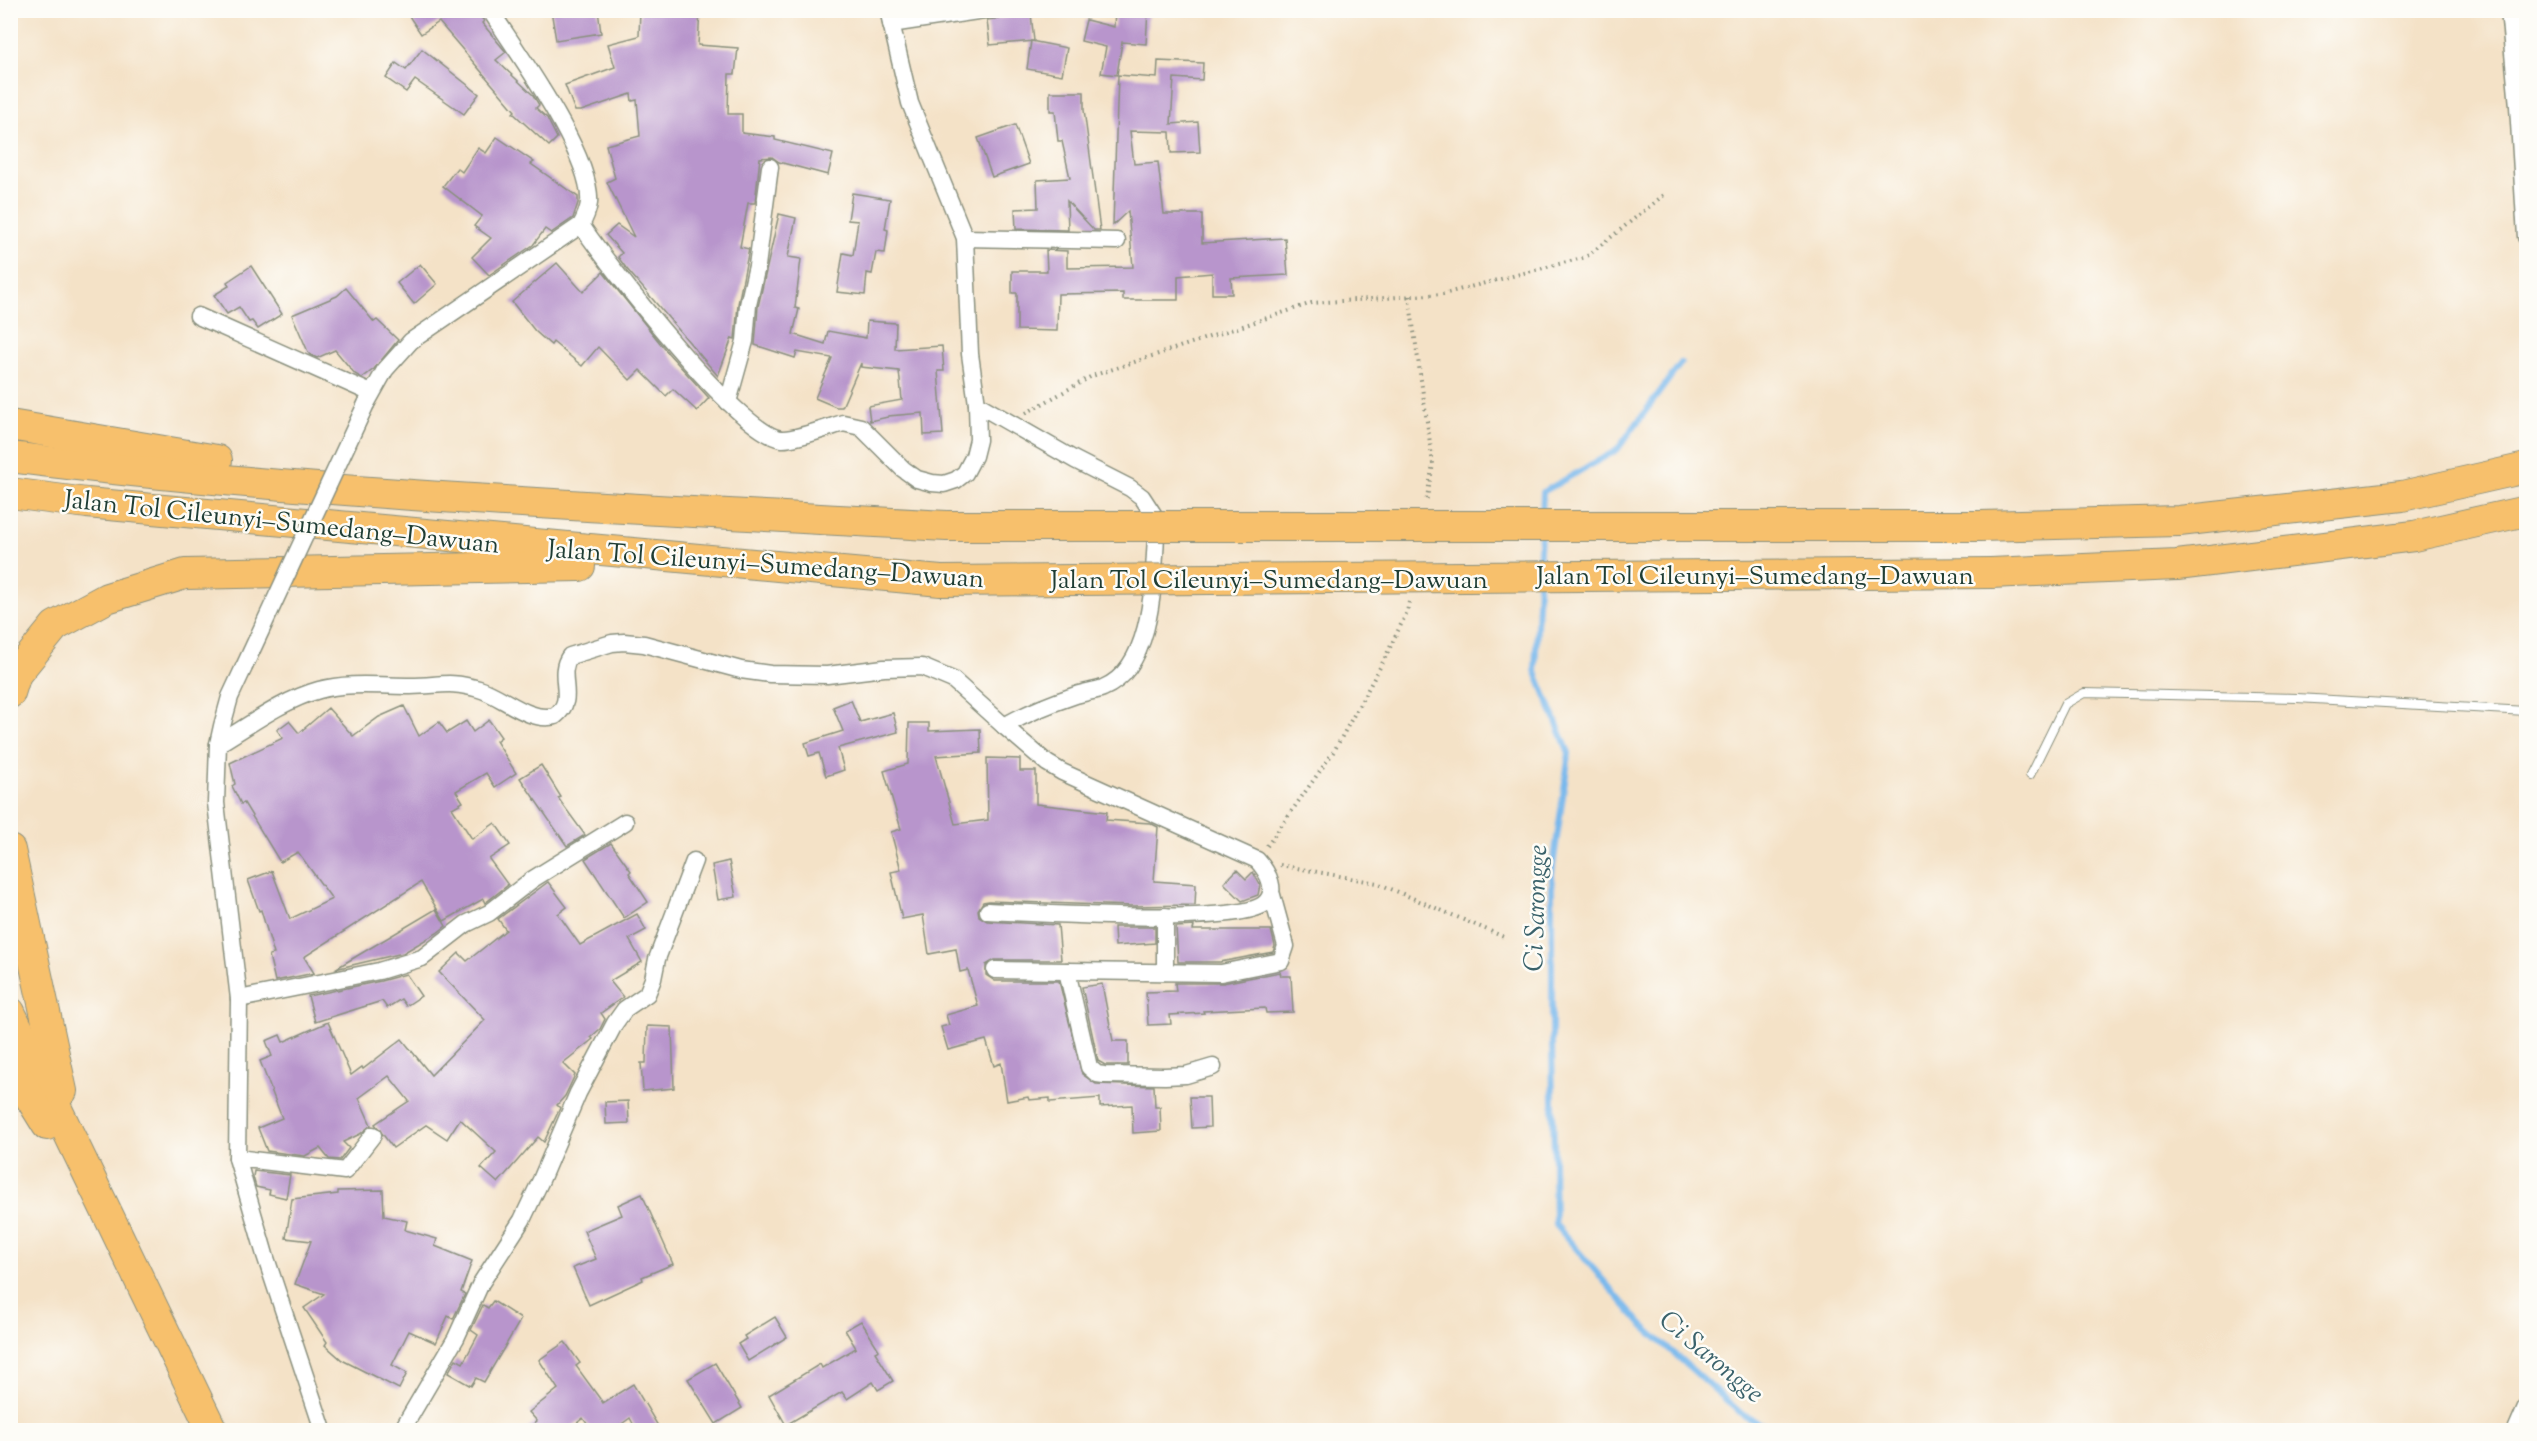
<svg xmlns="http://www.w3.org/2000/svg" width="2537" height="1441" viewBox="0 0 2537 1441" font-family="'Sorts Mill Goudy',serif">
<rect width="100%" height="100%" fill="#fdfcf7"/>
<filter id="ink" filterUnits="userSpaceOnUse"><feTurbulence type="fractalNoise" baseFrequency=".0167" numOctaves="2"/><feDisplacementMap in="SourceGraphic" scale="12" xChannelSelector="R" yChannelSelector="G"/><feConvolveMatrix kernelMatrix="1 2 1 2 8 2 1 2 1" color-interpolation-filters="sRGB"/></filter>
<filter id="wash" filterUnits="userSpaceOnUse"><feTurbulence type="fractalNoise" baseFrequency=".008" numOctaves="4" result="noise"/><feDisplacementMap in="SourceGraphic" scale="24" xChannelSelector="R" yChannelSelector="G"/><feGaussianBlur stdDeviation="1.35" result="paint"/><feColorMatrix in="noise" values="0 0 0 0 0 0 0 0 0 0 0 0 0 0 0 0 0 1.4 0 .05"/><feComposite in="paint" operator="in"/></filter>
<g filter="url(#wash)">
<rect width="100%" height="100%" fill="#f4e2c7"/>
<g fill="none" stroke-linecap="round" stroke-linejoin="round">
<!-- stream -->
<g stroke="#78b8ec" stroke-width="6">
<polyline points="1542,517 1543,492 1617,450 1681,363"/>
<polyline points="1539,568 1541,533"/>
<polyline points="1539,584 1535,670 1569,753 1552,873 1552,1042 1555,1224 1641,1324 1743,1415 1773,1430"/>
</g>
</g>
<g id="blocks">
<!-- building -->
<g fill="#b895cc">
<polygon points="405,10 475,10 484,21 482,23 506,52 496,60 533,95 539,105 536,108 547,118 557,138 549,146 513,113 515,111 439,22 421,34"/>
<polygon points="551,10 598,10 601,33 556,40"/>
<polygon points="640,10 700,10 698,45 738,48 735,74 729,74 728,114 742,114 742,133 775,137 775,140 833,154 828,175 779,162 772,157 760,158 755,203 748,203 740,247 749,249 738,304 735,339 732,338 718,376 626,268 618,257 622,253 606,235 617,225 634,237 607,182 615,178 606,145 640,136 637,100 632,101 631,94 581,111 575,111 565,85 615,67 608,44 639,36"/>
<polygon points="1115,10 1148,10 1146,44 1122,42 1117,75 1101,73 1106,47 1081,41 1086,20 1114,27"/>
<polygon points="1031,14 1034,41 990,45 987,20"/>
<polygon points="1031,41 1067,48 1062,75 1027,69"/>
<polygon points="422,49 479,94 464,114 415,80 406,92 386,78 396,63 406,70"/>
<polygon points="1158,61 1203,63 1202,80 1174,78 1171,124 1198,122 1200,152 1171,153 1170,132 1130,131 1134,164 1158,162 1164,214 1202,214 1202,243 1285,238 1288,275 1231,278 1232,294 1212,294 1212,273 1178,276 1178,300 1123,300 1123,293 1058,294 1057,331 1017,330 1017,293 1012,293 1012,271 1047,271 1046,250 1067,251 1067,268 1133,267 1128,211 1113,225 1118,75 1157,78"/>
<polygon points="1050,92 1084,92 1084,110 1100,230 1094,230 1067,201 1068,230 1016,229 1015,209 1038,208 1037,180 1070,178 1062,141 1058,141 1055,111 1050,111"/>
<polygon points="1015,125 1029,164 992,177 978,138"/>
<polygon points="497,137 534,162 531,164 578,197 578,203 573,218 551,233 545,229 533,245 489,275 472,257 491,238 474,226 482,216 443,186 457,168 462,172 478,148 486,153"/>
<polygon points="852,193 890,199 885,229 888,230 885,253 876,252 872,274 867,273 865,295 837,292 843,253 853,255 858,221 848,220"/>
<polygon points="779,214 796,218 788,257 801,259 795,308 799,309 793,334 825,344 828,331 866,338 867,321 896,323 895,349 942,346 944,371 938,371 943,434 924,435 923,413 888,416 888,417 870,421 868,406 902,400 899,371 861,367 861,363 842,407 836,407 815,398 832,358 797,352 795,358 755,345 758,307"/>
<polygon points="557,263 583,292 603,272 668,353 709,398 697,411 673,389 666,396 640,370 630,380 598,347 582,366 553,342 551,345 535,331 512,302"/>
<polygon points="420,264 437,284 414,304 397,283"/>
<polygon points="251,266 282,314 258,329 252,321 249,322 239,307 227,314 214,295 229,286 227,282"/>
<polygon points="346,288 374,322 377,320 398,340 374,369 362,378 355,374 335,350 317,358 309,354 292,315 337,296"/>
<polygon points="851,700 860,722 893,713 898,732 838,748 844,770 826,776 819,753 809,756 805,743 843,731 833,707"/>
<polygon points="404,706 419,736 439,722 447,733 466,721 473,732 489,720 501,737 496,741 516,773 495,787 486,773 456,791 463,802 452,808 472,839 495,823 510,845 489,859 508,885 485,903 483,899 444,921 421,882 304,957 314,973 275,981 269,955 274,954 261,910 259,911 248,880 272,871 290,919 332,899 298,852 280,862 244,803 241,804 232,786 235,784 230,763 283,738 277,730 289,721 299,733 328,708 353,736 379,717"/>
<polygon points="909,723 929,723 929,731 980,729 981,753 936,756 955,824 988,820 987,758 1020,759 1020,771 1036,771 1036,804 1107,812 1106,820 1150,823 1158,827 1154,881 1196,884 1195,905 1133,906 989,901 983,902 978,910 979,916 987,921 1058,925 1061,960 995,960 986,965 986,975 995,981 1059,981 1082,1074 1096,1084 1154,1086 1155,1107 1160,1107 1161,1131 1133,1133 1132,1105 1100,1107 1100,1098 1050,1102 1050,1098 1029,1100 1028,1097 1007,1101 1001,1063 994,1066 986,1040 948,1050 941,1027 949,1025 946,1015 978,1006 968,970 960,972 956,949 929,954 923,915 902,919 891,872 901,870 891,832 901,829 884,771 908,764"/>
<polygon points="541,765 561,797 558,798 585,835 567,846 520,778"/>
<polygon points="611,843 631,871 629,873 648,902 624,918 585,859"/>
<polygon points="729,861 736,897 718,900 712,865"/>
<polygon points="1237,870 1246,879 1253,872 1260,885 1258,895 1242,901 1224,883"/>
<polygon points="548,882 567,907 558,914 580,945 637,914 646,930 629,939 642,962 610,981 623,997 601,1013 605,1019 600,1029 591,1037 593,1039 563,1063 575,1075 565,1096 557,1105 560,1108 544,1142 538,1137 498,1183 481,1168 496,1152 460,1119 447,1139 426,1125 393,1148 375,1124 409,1101 389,1076 359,1098 371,1125 360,1134 343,1142 349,1148 340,1160 329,1159 320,1148 305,1156 267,1151 258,1128 282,1118 260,1061 272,1056 266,1041 280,1035 283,1042 328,1022 351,1075 362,1067 363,1069 402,1039 431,1075 485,1020 439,972 459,953 467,961 506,930 498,919"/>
<polygon points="436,909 446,926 437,933 403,953 335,969"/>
<polygon points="1194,926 1193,930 1271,930 1275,946 1273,952 1220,962 1178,962 1176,927"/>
<polygon points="1114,927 1155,927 1155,943 1115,946"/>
<polygon points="1280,972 1281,976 1291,976 1293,1012 1266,1013 1265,1008 1203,1011 1204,1013 1170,1015 1171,1024 1148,1025 1146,992 1176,991 1175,983 1223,983"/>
<polygon points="406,974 421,996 406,1006 401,999 387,1008 382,1001 315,1022 308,996 381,981"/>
<polygon points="1102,984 1113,1041 1128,1041 1128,1065 1105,1065 1098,1061 1082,987"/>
<polygon points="647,1026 672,1027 674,1088 643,1091 641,1063 646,1063"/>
<polygon points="1190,1097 1209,1097 1210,1127 1192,1128"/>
<polygon points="628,1101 629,1123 606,1124 605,1102"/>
<polygon points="254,1171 290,1175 286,1198 269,1194 270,1190 256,1187 253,1177"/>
<polygon points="383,1190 384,1216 407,1221 405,1230 437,1239 435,1246 472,1261 461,1292 465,1294 453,1319 448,1316 436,1343 409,1331 392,1365 407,1373 399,1389 342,1360 325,1345 327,1342 304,1308 324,1294 295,1284 311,1241 286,1238 292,1199 338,1194 338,1191"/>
<polygon points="642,1194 673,1264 642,1277 643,1280 589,1305 573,1268 596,1259 584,1231 622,1215 618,1205"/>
<polygon points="493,1301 521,1319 484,1382 476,1378 471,1386 448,1373 456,1359 463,1363 478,1335 471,1330 483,1305 488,1308"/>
<polygon points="775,1317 787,1337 748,1361 738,1344 746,1339 744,1336"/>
<polygon points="861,1321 879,1350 875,1352 893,1381 878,1390 873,1382 847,1399 842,1392 786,1425 769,1395 820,1364 822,1368 856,1348 845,1330"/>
<polygon points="565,1342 580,1363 576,1366 603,1403 633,1384 661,1431 637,1431 630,1418 612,1431 592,1431 583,1418 567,1431 525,1431 537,1421 529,1412 558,1389 539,1360"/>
<polygon points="715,1363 742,1408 716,1424 688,1379"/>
</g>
</g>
</g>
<g filter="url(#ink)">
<use href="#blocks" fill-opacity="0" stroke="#8a907e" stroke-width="1.5"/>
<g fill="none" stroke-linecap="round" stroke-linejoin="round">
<!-- lane casing -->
<g stroke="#8a907e" stroke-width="10">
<polyline id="lane" points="2030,775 2065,704 2084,693 2297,698 2526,711"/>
</g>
<!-- street casing -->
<g stroke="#8a907e" stroke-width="19">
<g id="street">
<polyline points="2509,10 2518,106 2526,237"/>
<polyline points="891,24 984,10"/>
<path d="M581 225C608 265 740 436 782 439 794 440 830 427 843 423L861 427 903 469 917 479 932 483 944 484 956 480 965 473 974 456 978 440 977 404 970 354 965 238 910 103 888 10"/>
<polyline points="965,238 1117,241"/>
<polyline points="198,316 371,393"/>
<polyline points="728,402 745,341 748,305 757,266 770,167"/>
<path d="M366 404 385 370 411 341 581 225C585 218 588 210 589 203 593 156 517 52 490 10"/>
<polyline points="244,667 230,697 222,726 218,744 216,803 239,999 237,1158 265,1255 323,1430"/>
<path d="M218 744C250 725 283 700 319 690 347 682 382 686 411 686 439 686 449 680 479 689 503 696 529 723 555 716 578 699 555 676 570 656L612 643 624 642 644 644 741 670 770 674 827 675 884 668 922 667 953 680 1004 726C1027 713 1052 703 1076 695 1085 692 1095 691 1103 688 1157 666 1153 569 1157 520L1142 497 1130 488 1075 460 977 404"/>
<path d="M988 911C1035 913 1235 926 1264 904 1279 892 1268 872 1257 860L1062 772 1047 763 1004 726"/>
<polyline points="1165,916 1165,972"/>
<polyline points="995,970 1221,973 1281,961 1286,946 1272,895"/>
<polyline points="1067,971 1089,1067 1097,1074 1104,1075 1165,1076 1186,1075 1213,1067"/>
<polyline points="239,999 379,971 422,958 466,924 489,913 533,879 625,822"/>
<polyline points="237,1158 345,1171 373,1135"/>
<polyline points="402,1430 456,1338 481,1283 522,1220 541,1180 578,1093 615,1023 625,1009 647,994 653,979 657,959 694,861"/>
<polyline points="2516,1430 2526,1407"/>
</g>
</g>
<!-- highway casing -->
<g stroke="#8a907e" stroke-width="32">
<g id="highway">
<polyline points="10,425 217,460"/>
<path d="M10 457C321 496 635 508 947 526"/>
<polyline points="10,493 87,503 941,581"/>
<polyline points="1979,526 2179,521 2402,496 2526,468"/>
<polyline points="1991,573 2177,565 2414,536 2526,511"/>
<polyline points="10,693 16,674 55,626 107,598 185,574 580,566"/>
<polyline points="10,850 62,1091"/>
<polyline points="10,1012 212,1430"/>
<polyline points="10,1065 47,1125"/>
</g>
</g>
<!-- path -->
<g stroke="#8a907e" stroke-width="4" stroke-dasharray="1.5 4.5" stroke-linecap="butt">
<polyline points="1409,296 1433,464 1426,503"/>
<polyline points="1026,413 1092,376 1312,303 1443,294 1586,257 1664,195"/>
<polyline points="1267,846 1334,751 1383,662 1407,612 1409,602"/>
<polyline points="1280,865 1377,883 1504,937"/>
</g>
<!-- lane -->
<use href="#lane" stroke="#fff" stroke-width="8"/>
<!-- street -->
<use href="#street" stroke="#fff" stroke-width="16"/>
<!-- highway -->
<use href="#highway" stroke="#f7c06c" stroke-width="30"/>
<!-- street-bridge casing -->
<g stroke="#8a907e" stroke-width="19" stroke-linecap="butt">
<polyline id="street-bridge" points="244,667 366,404"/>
</g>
<!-- highway-bridge casing -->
<g stroke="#8a907e" stroke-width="32" stroke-linecap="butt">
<g id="highway-bridge">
<polyline points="947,526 1979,526"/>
<polyline points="941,581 1991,573"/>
</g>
</g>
<!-- street-bridge -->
<use href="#street-bridge" stroke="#fff" stroke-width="16"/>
<!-- highway-bridge -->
<use href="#highway-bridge" stroke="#f7c06c" stroke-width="30"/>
</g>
</g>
<g text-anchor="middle" stroke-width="5" stroke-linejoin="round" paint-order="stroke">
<!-- street labels -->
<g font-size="26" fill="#1f3d34" stroke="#fdfcf7">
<text transform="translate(282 521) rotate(6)" y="9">Jalan Tol Cileunyi–Sumedang–Dawuan</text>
<text transform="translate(766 563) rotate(4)" y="9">Jalan Tol Cileunyi–Sumedang–Dawuan</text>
<text x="1755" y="584">Jalan Tol Cileunyi–Sumedang–Dawuan</text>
<text x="1269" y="588">Jalan Tol Cileunyi–Sumedang–Dawuan</text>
</g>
<!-- water labels -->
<g font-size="27" font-style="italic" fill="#3a626b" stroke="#fdfcf7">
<text transform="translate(1535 908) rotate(-88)" y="9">Ci Sarongge</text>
<text transform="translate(1712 1356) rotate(40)" y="9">Ci Sarongge</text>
</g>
</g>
<!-- margin -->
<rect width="2537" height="1441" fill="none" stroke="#fdfcf7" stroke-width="36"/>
</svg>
